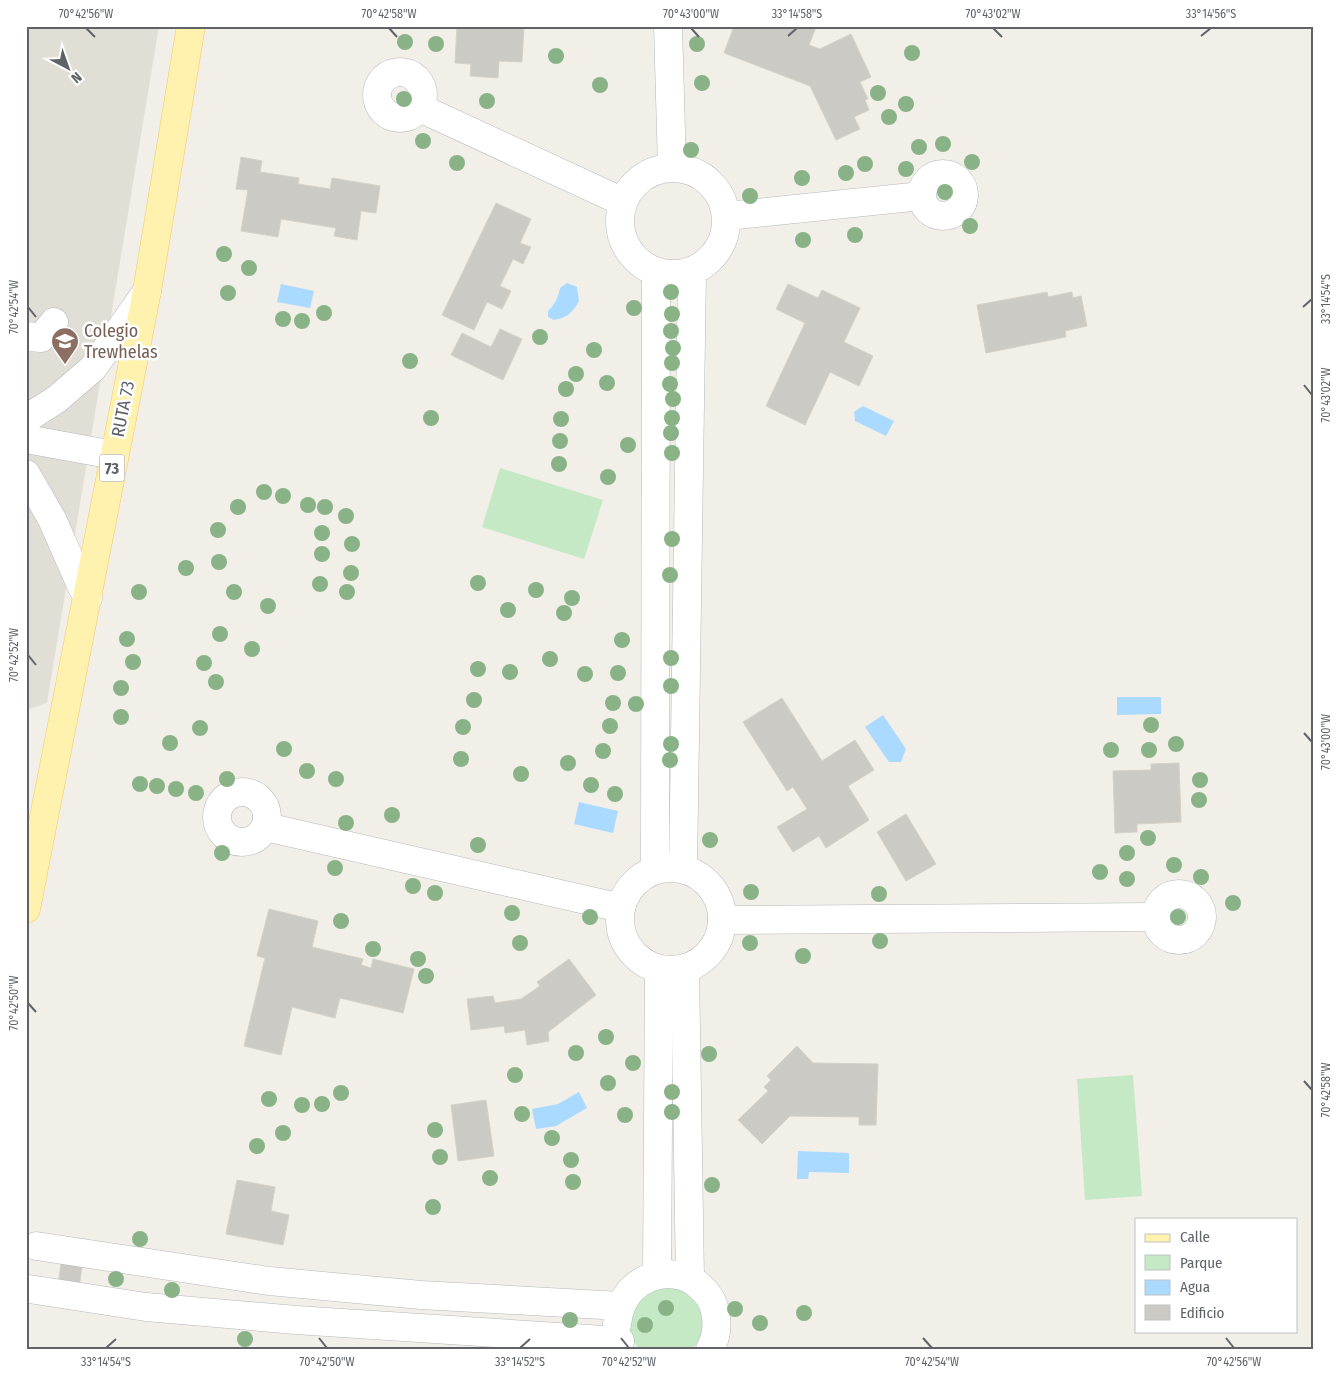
<svg xmlns="http://www.w3.org/2000/svg" width="1340" height="1375" viewBox="0 0 1340 1375" font-family="'Fira Sans Condensed',sans-serif">
<rect width="100%" height="100%" fill="#f1efe8"/>
<!-- education -->
<polygon fill="#e1ded6" points="26,26 159,26 47,703 26,710"/>
<!-- green -->
<g fill="#c5e8c5">
<polygon points="500,468 603,500 584,559 482,527"/>
<polygon points="1133,1075 1142,1196 1085,1200 1077,1079"/>
<path d="M673 1287C701 1297 713 1324 693 1349H639L632 1339 629 1330V1322L640 1298 655 1289Z"/>
</g>
<!-- water -->
<g fill="#aadaff">
<path d="M567 283 577 287 579 301C573 312 567 318 554 320L548 317V311C555 304 558 298 560 288Z"/>
<polygon points="281,284 314,291 310,308 277,302"/>
<polygon points="863,406 894,421 886,436 855,421 854,412"/>
<polygon points="1117,697 1161,697 1161,714 1117,715"/>
<polygon points="883,715 906,749 901,762 889,762 865,727"/>
<polygon points="579,802 618,811 613,833 574,824"/>
<polygon points="579,1092 587,1108 556,1126 536,1129 532,1109 558,1104"/>
<polygon points="798,1151 849,1153 849,1173 809,1172 808,1179 797,1179"/>
</g>
<!-- building -->
<g fill="#cccac5" stroke="#d6d1c6">
<polygon points="457,26 524,26 522,62 499,61 498,78 470,76 471,64 455,63"/>
<polygon points="734,26 815,26 816,27 809,45 820,49 851,34 871,77 860,82 868,99 865,100 869,110 854,117 860,129 836,140 810,86 724,53"/>
<polygon points="241,157 262,161 260,172 299,178 298,184 330,189 332,178 380,186 376,213 361,211 357,240 334,236 336,228 281,219 278,237 241,231 248,190 236,189"/>
<polygon points="496,203 531,219 520,243 531,247 523,264 513,259 500,286 511,291 502,309 487,302 474,330 442,315"/>
<polygon points="788,284 818,298 822,290 860,308 844,342 873,356 859,386 830,372 805,425 766,406 805,323 776,309"/>
<polygon points="1047,292 1048,297 1072,292 1073,298 1081,296 1087,326 1065,331 1066,337 986,353 977,305"/>
<polygon points="500,329 522,339 503,380 451,355 462,333 491,347"/>
<polygon points="782,698 822,761 855,740 874,770 848,786 869,820 826,848 819,836 793,852 777,827 807,809 793,787 787,791 743,722"/>
<polygon points="1179,763 1181,822 1137,824 1137,832 1115,833 1113,771 1151,770 1151,764"/>
<polygon points="906,814 936,864 906,881 877,832"/>
<polygon points="269,909 318,921 312,947 363,959 361,965 371,968 373,959 414,969 403,1013 340,998 335,1018 292,1007 281,1055 244,1046 265,958 257,956"/>
<polygon points="569,959 596,995 548,1032 549,1041 527,1045 525,1030 505,1033 504,1026 471,1030 467,999 493,996 495,1003 521,999 540,986 537,982"/>
<polygon points="797,1046 813,1063 878,1064 876,1125 859,1125 859,1117 790,1116 762,1144 738,1120 768,1091 764,1087 771,1080 767,1076"/>
<polygon points="486,1100 494,1156 458,1161 451,1105"/>
<polygon points="237,1180 275,1187 271,1211 289,1215 283,1245 226,1234"/>
<polygon points="61,1263 82,1266 79,1288 58,1285"/>
</g>
<g fill="none" stroke-linecap="round" stroke-linejoin="round">
<!-- minor casing -->
<g stroke="#b5b8bc" stroke-width="29">
<g id="minor">
<polyline points="668,26 672,167"/>
<circle cx="400" cy="95" r="23"/>
<polyline points="420,108 623,202"/>
<circle cx="673" cy="221" r="53"/>
<circle cx="943" cy="195" r="21"/>
<polyline points="727,216 922,196"/>
<polyline points="26,336 41,338 54,322"/>
<polyline points="26,419 57,399 93,368 147,291"/>
<polyline points="26,439 114,455"/>
<polyline points="26,474 52,519 81,585 88,598"/>
<circle cx="242" cy="817" r="25"/>
<polyline points="266,827 621,908"/>
<circle cx="671" cy="919" r="51"/>
<polyline points="683,869 692,271"/>
<polyline points="655,870 656,272"/>
<circle cx="1179" cy="917" r="23"/>
<polyline points="722,920 1156,917"/>
<polyline points="685,968 690,1279"/>
<polyline points="36,1246 269,1281 421,1295 621,1306"/>
<polyline points="657,1275 659,969"/>
<polyline points="29,1289 146,1307 296,1320 620,1341"/>
<path d="M617 1324C620 1295 638 1276 667 1274 678 1274 688 1277 696 1283 706 1291 713 1300 715 1311 718 1325 717 1337 710 1349"/>
</g>
</g>
<!-- major casing -->
<g stroke="#f2c960" stroke-width="29">
<polyline id="major" points="26,909 147,291 191,26"/>
</g>
<!-- minor -->
<use href="#minor" stroke="#fff" stroke-width="28"/>
<!-- major -->
<use href="#major" stroke="#fff2af" stroke-width="28"/>
</g>
<!-- trees -->
<g fill="#89b387">
<circle cx="405" cy="42" r="8"/>
<circle cx="436" cy="44" r="8"/>
<circle cx="697" cy="44" r="8"/>
<circle cx="912" cy="53" r="8"/>
<circle cx="556" cy="56" r="8"/>
<circle cx="702" cy="83" r="8"/>
<circle cx="600" cy="85" r="8"/>
<circle cx="878" cy="93" r="8"/>
<circle cx="404" cy="99" r="8"/>
<circle cx="487" cy="101" r="8"/>
<circle cx="906" cy="104" r="8"/>
<circle cx="889" cy="117" r="8"/>
<circle cx="423" cy="141" r="8"/>
<circle cx="943" cy="144" r="8"/>
<circle cx="919" cy="147" r="8"/>
<circle cx="691" cy="150" r="8"/>
<circle cx="972" cy="162" r="8"/>
<circle cx="457" cy="163" r="8"/>
<circle cx="865" cy="164" r="8"/>
<circle cx="906" cy="169" r="8"/>
<circle cx="846" cy="173" r="8"/>
<circle cx="802" cy="178" r="8"/>
<circle cx="945" cy="192" r="8"/>
<circle cx="750" cy="196" r="8"/>
<circle cx="970" cy="226" r="8"/>
<circle cx="855" cy="235" r="8"/>
<circle cx="803" cy="240" r="8"/>
<circle cx="224" cy="254" r="8"/>
<circle cx="249" cy="268" r="8"/>
<circle cx="671" cy="292" r="8"/>
<circle cx="228" cy="293" r="8"/>
<circle cx="634" cy="308" r="8"/>
<circle cx="324" cy="313" r="8"/>
<circle cx="672" cy="314" r="8"/>
<circle cx="283" cy="319" r="8"/>
<circle cx="302" cy="321" r="8"/>
<circle cx="671" cy="331" r="8"/>
<circle cx="540" cy="337" r="8"/>
<circle cx="673" cy="348" r="8"/>
<circle cx="594" cy="350" r="8"/>
<circle cx="410" cy="361" r="8"/>
<circle cx="672" cy="363" r="8"/>
<circle cx="576" cy="374" r="8"/>
<circle cx="607" cy="383" r="8"/>
<circle cx="670" cy="384" r="8"/>
<circle cx="566" cy="389" r="8"/>
<circle cx="673" cy="399" r="8"/>
<circle cx="431" cy="418" r="8"/>
<circle cx="672" cy="418" r="8"/>
<circle cx="561" cy="419" r="8"/>
<circle cx="671" cy="433" r="8"/>
<circle cx="560" cy="441" r="8"/>
<circle cx="628" cy="445" r="8"/>
<circle cx="672" cy="453" r="8"/>
<circle cx="559" cy="464" r="8"/>
<circle cx="608" cy="477" r="8"/>
<circle cx="264" cy="492" r="8"/>
<circle cx="283" cy="496" r="8"/>
<circle cx="308" cy="505" r="8"/>
<circle cx="238" cy="507" r="8"/>
<circle cx="325" cy="507" r="8"/>
<circle cx="346" cy="516" r="8"/>
<circle cx="218" cy="530" r="8"/>
<circle cx="322" cy="533" r="8"/>
<circle cx="672" cy="539" r="8"/>
<circle cx="352" cy="544" r="8"/>
<circle cx="322" cy="554" r="8"/>
<circle cx="219" cy="562" r="8"/>
<circle cx="186" cy="568" r="8"/>
<circle cx="351" cy="573" r="8"/>
<circle cx="670" cy="575" r="8"/>
<circle cx="478" cy="583" r="8"/>
<circle cx="320" cy="584" r="8"/>
<circle cx="536" cy="590" r="8"/>
<circle cx="139" cy="592" r="8"/>
<circle cx="234" cy="592" r="8"/>
<circle cx="347" cy="592" r="8"/>
<circle cx="572" cy="598" r="8"/>
<circle cx="268" cy="606" r="8"/>
<circle cx="508" cy="610" r="8"/>
<circle cx="564" cy="613" r="8"/>
<circle cx="220" cy="634" r="8"/>
<circle cx="127" cy="639" r="8"/>
<circle cx="622" cy="640" r="8"/>
<circle cx="252" cy="649" r="8"/>
<circle cx="671" cy="658" r="8"/>
<circle cx="550" cy="659" r="8"/>
<circle cx="133" cy="662" r="8"/>
<circle cx="204" cy="663" r="8"/>
<circle cx="478" cy="669" r="8"/>
<circle cx="510" cy="672" r="8"/>
<circle cx="618" cy="673" r="8"/>
<circle cx="585" cy="674" r="8"/>
<circle cx="216" cy="682" r="8"/>
<circle cx="671" cy="686" r="8"/>
<circle cx="121" cy="688" r="8"/>
<circle cx="474" cy="700" r="8"/>
<circle cx="613" cy="703" r="8"/>
<circle cx="636" cy="704" r="8"/>
<circle cx="121" cy="717" r="8"/>
<circle cx="1151" cy="725" r="8"/>
<circle cx="610" cy="726" r="8"/>
<circle cx="463" cy="727" r="8"/>
<circle cx="200" cy="728" r="8"/>
<circle cx="170" cy="743" r="8"/>
<circle cx="671" cy="744" r="8"/>
<circle cx="1176" cy="744" r="8"/>
<circle cx="284" cy="749" r="8"/>
<circle cx="1111" cy="750" r="8"/>
<circle cx="1149" cy="750" r="8"/>
<circle cx="603" cy="751" r="8"/>
<circle cx="461" cy="759" r="8"/>
<circle cx="670" cy="760" r="8"/>
<circle cx="568" cy="763" r="8"/>
<circle cx="307" cy="771" r="8"/>
<circle cx="521" cy="774" r="8"/>
<circle cx="227" cy="779" r="8"/>
<circle cx="336" cy="779" r="8"/>
<circle cx="1200" cy="780" r="8"/>
<circle cx="140" cy="784" r="8"/>
<circle cx="591" cy="785" r="8"/>
<circle cx="157" cy="786" r="8"/>
<circle cx="176" cy="789" r="8"/>
<circle cx="196" cy="793" r="8"/>
<circle cx="615" cy="794" r="8"/>
<circle cx="1199" cy="800" r="8"/>
<circle cx="392" cy="815" r="8"/>
<circle cx="346" cy="823" r="8"/>
<circle cx="1148" cy="838" r="8"/>
<circle cx="710" cy="840" r="8"/>
<circle cx="478" cy="845" r="8"/>
<circle cx="222" cy="853" r="8"/>
<circle cx="1127" cy="853" r="8"/>
<circle cx="1174" cy="865" r="8"/>
<circle cx="335" cy="868" r="8"/>
<circle cx="1100" cy="872" r="8"/>
<circle cx="1201" cy="877" r="8"/>
<circle cx="1127" cy="879" r="8"/>
<circle cx="413" cy="886" r="8"/>
<circle cx="751" cy="892" r="8"/>
<circle cx="435" cy="893" r="8"/>
<circle cx="879" cy="894" r="8"/>
<circle cx="1233" cy="903" r="8"/>
<circle cx="512" cy="913" r="8"/>
<circle cx="590" cy="917" r="8"/>
<circle cx="1178" cy="917" r="8"/>
<circle cx="341" cy="921" r="8"/>
<circle cx="880" cy="941" r="8"/>
<circle cx="520" cy="943" r="8"/>
<circle cx="750" cy="943" r="8"/>
<circle cx="373" cy="949" r="8"/>
<circle cx="803" cy="956" r="8"/>
<circle cx="418" cy="959" r="8"/>
<circle cx="426" cy="976" r="8"/>
<circle cx="606" cy="1037" r="8"/>
<circle cx="576" cy="1053" r="8"/>
<circle cx="709" cy="1054" r="8"/>
<circle cx="633" cy="1063" r="8"/>
<circle cx="515" cy="1075" r="8"/>
<circle cx="608" cy="1083" r="8"/>
<circle cx="672" cy="1092" r="8"/>
<circle cx="341" cy="1093" r="8"/>
<circle cx="269" cy="1099" r="8"/>
<circle cx="322" cy="1104" r="8"/>
<circle cx="302" cy="1105" r="8"/>
<circle cx="672" cy="1112" r="8"/>
<circle cx="522" cy="1114" r="8"/>
<circle cx="625" cy="1115" r="8"/>
<circle cx="435" cy="1130" r="8"/>
<circle cx="283" cy="1133" r="8"/>
<circle cx="552" cy="1138" r="8"/>
<circle cx="257" cy="1146" r="8"/>
<circle cx="440" cy="1157" r="8"/>
<circle cx="571" cy="1160" r="8"/>
<circle cx="490" cy="1178" r="8"/>
<circle cx="573" cy="1182" r="8"/>
<circle cx="712" cy="1185" r="8"/>
<circle cx="433" cy="1207" r="8"/>
<circle cx="140" cy="1239" r="8"/>
<circle cx="116" cy="1279" r="8"/>
<circle cx="172" cy="1290" r="8"/>
<circle cx="666" cy="1308" r="8"/>
<circle cx="735" cy="1309" r="8"/>
<circle cx="804" cy="1313" r="8"/>
<circle cx="570" cy="1320" r="8"/>
<circle cx="760" cy="1323" r="8"/>
<circle cx="645" cy="1325" r="8"/>
<circle cx="245" cy="1339" r="8"/>
</g>
<!-- ticks -->
<path fill="none" stroke="#5f6368" stroke-width="2" d="M86 28 95 37M389 28 397 37M691 28 699 37M993 28 1002 37M788 36 797 28M1201 36 1211 28M28 307 36 317M1303 307 1312 299M1304 385 1312 395M28 655 36 665M1304 733 1312 742M28 1003 36 1012M1304 1081 1312 1090M319 1338 327 1348M621 1338 629 1348M923 1338 932 1348M1226 1338 1234 1348M106 1348 116 1339M520 1348 530 1339"/>
<!-- icons -->
<defs>
<g id="school-pin" transform="scale(1.4375)"><path d="M0 17L-7.5 6A9.5 9.5 0 1 1 7.5 6Z" fill="#8d6e63" stroke="#fff"/><path d="M0-5L7-2L0 1L-7-2ZM-4 1L0 2.5L4 1V4Q0 6-4 4Z" fill="#fff"/></g>
</defs>
<g fill-rule="evenodd">
<use href="#school-pin" x="65" y="341"/>
</g>
<g text-anchor="middle" stroke-width="5" stroke-linejoin="round" paint-order="stroke">
<!-- shield labels -->
<rect fill="#fff" stroke="#8f9295" stroke-width="1" x="99.5" y="454.5" width="25" height="27" rx="4"/>
<g font-size="16" font-weight="bold" fill="#5f6368">
<text x="112" y="474">73</text>
</g>
<!-- education labels -->
<g font-size="18" fill="#785e54" stroke="#fff" text-anchor="start">
<text x="84" y="337">Colegio<tspan x="84" dy="21">Trewhelas</tspan></text>
</g>
<!-- street labels -->
<g font-size="18" fill="#5f6368" stroke="#fff">
<text transform="translate(123 409) rotate(-79)" y="6">RUTA 73</text>
</g>
</g>
<!-- border -->
<rect width="1340" height="1375" fill="none" stroke="#ffffff" stroke-width="55"/>
<!-- legend -->
<rect x="1135" y="1218" width="162" height="115" fill="#ffffff" stroke="#bfc1c3"/>
<rect x="1145" y="1234" width="25" height="8" fill="#fff2af" stroke="#bfc1c3"/>
<text x="1180" y="1242" font-size="15" fill="#5f6368">Calle</text>
<rect x="1145" y="1255" width="25" height="15" fill="#c5e8c5" stroke="#bfc1c3"/>
<text x="1180" y="1268" font-size="15" fill="#5f6368">Parque</text>
<rect x="1145" y="1280" width="25" height="15" fill="#aadaff" stroke="#bfc1c3"/>
<text x="1180" y="1292" font-size="15" fill="#5f6368">Agua</text>
<rect x="1145" y="1305" width="25" height="15" fill="#cccac5" stroke="#bfc1c3"/>
<text x="1180" y="1318" font-size="15" fill="#5f6368">Edificio</text>
<!-- north arrow -->
<g transform="translate(68 68) rotate(139)" stroke="#ffffff" stroke-width="4" paint-order="stroke">
<path d="M0-4L9 19L0 12L-9 19Z" fill="#5f6368"/>
<text y="-8" font-size="14" font-weight="bold" text-anchor="middle" fill="#5f6368">N</text>
</g>
<rect x="28" y="28" width="1284" height="1320" fill="none" stroke="#5f6368" stroke-width="2"/>
<g font-size="12" text-anchor="middle" fill="#5f6368">
<text x="86" y="18">70°42'56"W</text>
<text x="389" y="18">70°42'58"W</text>
<text x="691" y="18">70°43'00"W</text>
<text x="797" y="18">33°14'58"S</text>
<text x="993" y="18">70°43'02"W</text>
<text x="1211" y="18">33°14'56"S</text>
<text transform="translate(1326 299) rotate(-90)" y="4">33°14'54"S</text>
<text transform="translate(14 307) rotate(-90)" y="4">70°42'54"W</text>
<text transform="translate(1326 395) rotate(-90)" y="4">70°43'02"W</text>
<text transform="translate(14 655) rotate(-90)" y="4">70°42'52"W</text>
<text transform="translate(1326 742) rotate(-90)" y="4">70°43'00"W</text>
<text transform="translate(14 1003) rotate(-90)" y="4">70°42'50"W</text>
<text transform="translate(1326 1090) rotate(-90)" y="4">70°42'58"W</text>
<text x="106" y="1366">33°14'54"S</text>
<text x="327" y="1366">70°42'50"W</text>
<text x="520" y="1366">33°14'52"S</text>
<text x="629" y="1366">70°42'52"W</text>
<text x="932" y="1366">70°42'54"W</text>
<text x="1234" y="1366">70°42'56"W</text>
</g>
</svg>
